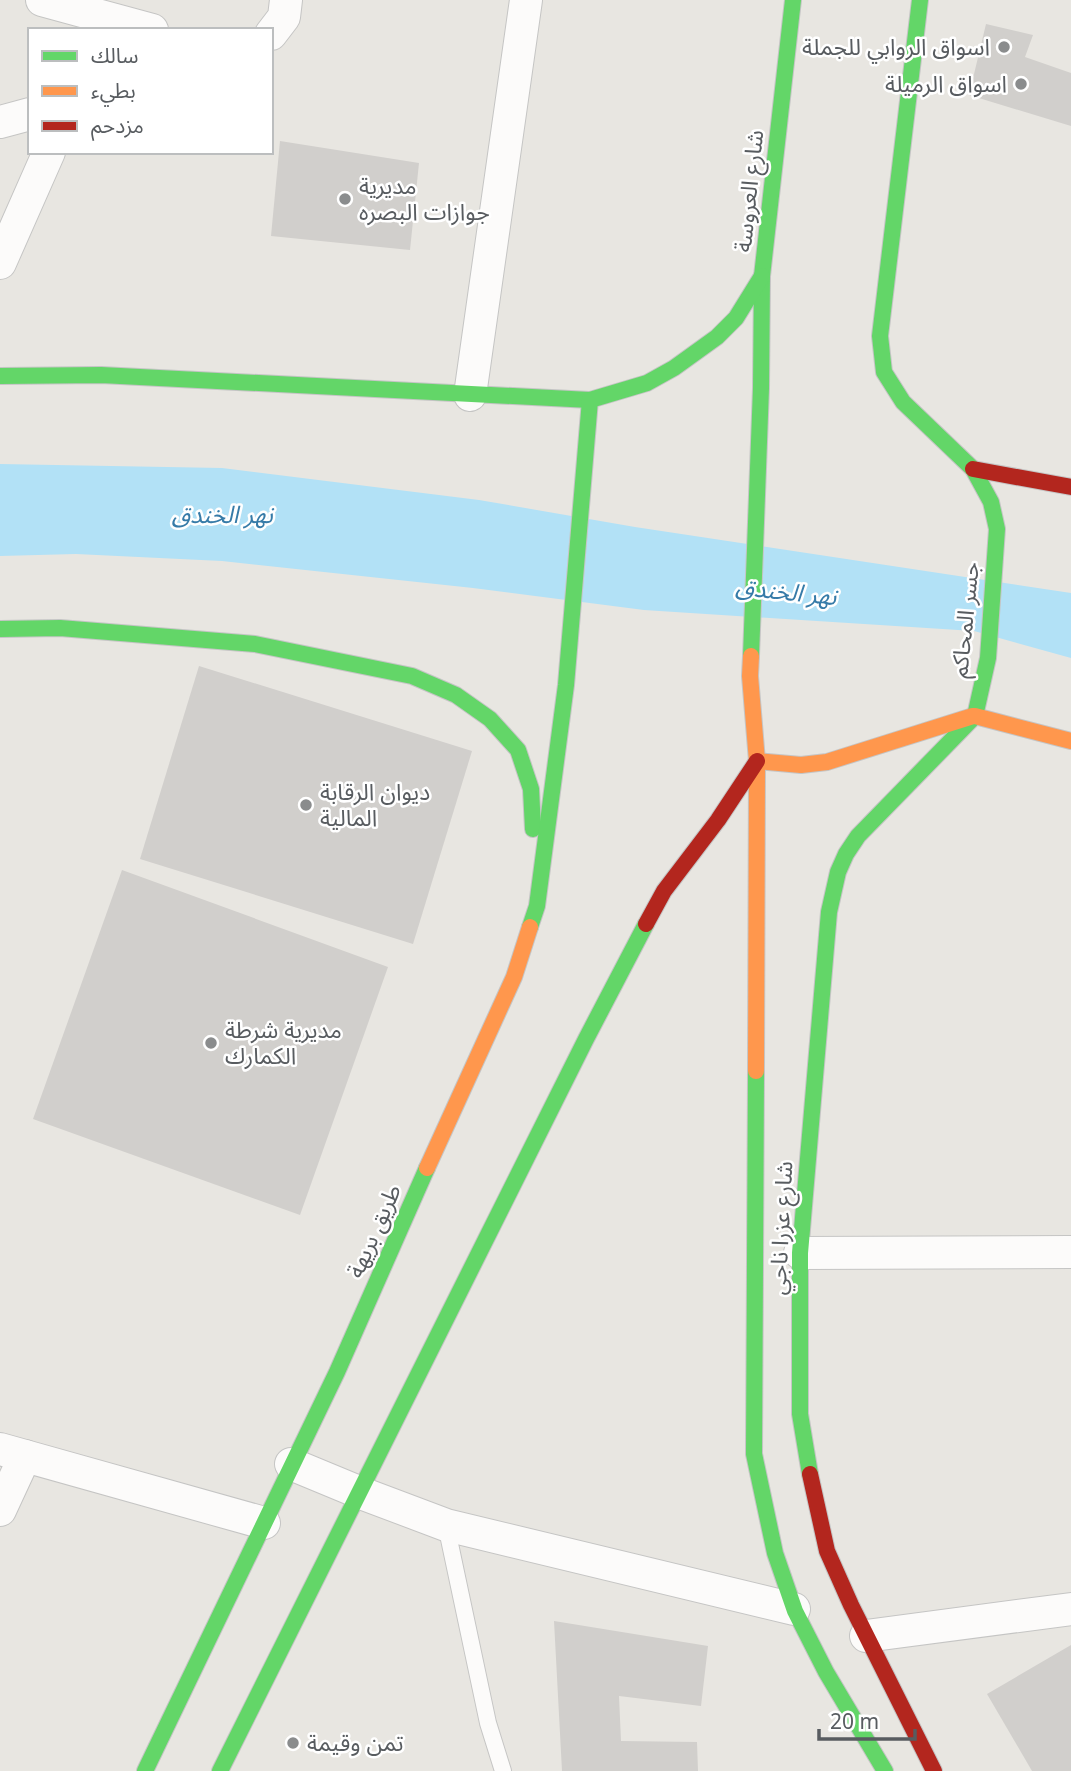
<svg xmlns="http://www.w3.org/2000/svg" width="1071" height="1771" viewBox="0 0 1071 1771" font-family="'Noto Sans','Noto Sans Arabic',sans-serif">
<rect width="100%" height="100%" fill="#e8e6e1"/>
<!-- water -->
<polygon fill="#b2e1f6" points="0,464 222,468 479,500 635,527 1071,593 1071,658 974,631 644,610 473,588 222,561 76,554 0,556"/>
<!-- building -->
<g fill="#d1cfcc">
<polygon points="986,24 1033,35 1025,57 1071,73 1071,126 969,95"/>
<polygon points="280,141 419,163 410,250 271,236"/>
<polygon points="199,666 472,751 413,944 140,859"/>
<polygon points="122,870 388,967 300,1215 33,1119"/>
<polygon points="554,1621 708,1646 701,1706 619,1696 621,1741 697,1742 698,1771 562,1771"/>
<polygon points="1071,1645 1071,1771 1032,1771 987,1694"/>
</g>
<g fill="none" stroke-linecap="round" stroke-linejoin="round">
<!-- lane casing -->
<g stroke="#c5c5c4" stroke-width="18">
<polyline id="lane" points="446,1525 488,1723 503,1771"/>
</g>
<!-- street casing -->
<g stroke="#c5c5c4" stroke-width="34">
<g id="street">
<polyline points="42,0 152,30"/>
<polyline points="271,34 284,17 286,0"/>
<polyline points="0,122 30,114"/>
<polyline points="0,263 49,152"/>
<polyline points="470,395 526,0"/>
<polyline points="800,1253 1071,1252"/>
<polyline points="0,1449 264,1523"/>
<polyline points="291,1464 361,1493 446,1525 794,1609"/>
<polyline points="0,1510 25,1456"/>
<polyline points="866,1636 1071,1609"/>
</g>
</g>
<!-- fast casing -->
<g stroke="#c5c5c5" stroke-width="18">
<g id="fast">
<polyline points="920,0 880,336 884,372 903,402 973,469 991,502 997,529 988,658 975,716"/>
<polyline points="0,376 101,375 590,400"/>
<polyline points="0,629 60,628 255,644 412,676 456,695 490,719 518,750 531,789 533,829"/>
<polyline points="751,656 761,388 762,276 793,0"/>
<polyline points="530,927 537,906 566,685 590,400 647,383 674,368 717,337 736,318 762,276"/>
<polyline points="756,1071 754,1454 775,1553 795,1611 826,1672 885,1771"/>
<polyline points="810,1474 800,1414 800,1253 829,912 838,872 846,854 858,836 975,716"/>
<polyline points="145,1771 337,1372 427,1168"/>
<polyline points="220,1771 586,1039 646,924"/>
</g>
</g>
<!-- slow casing -->
<g stroke="#c5c5c5" stroke-width="18">
<g id="slow">
<polyline points="751,656 750,676 757,761 756,1071"/>
<polyline points="975,716 1071,741"/>
<polyline points="757,761 801,765 827,762 973,716"/>
<polyline points="427,1168 514,977 530,927"/>
</g>
</g>
<!-- jam casing -->
<g stroke="#c5c5c5" stroke-width="18">
<g id="jam">
<polyline points="973,469 1071,487"/>
<polyline points="646,924 664,891 718,820 757,761"/>
<polyline points="810,1474 827,1551 851,1605 934,1771"/>
</g>
</g>
<!-- lane -->
<use href="#lane" stroke="#fcfbfa" stroke-width="16"/>
<!-- street -->
<use href="#street" stroke="#fcfbfa" stroke-width="32"/>
<!-- fast -->
<use href="#fast" stroke="#63d668" stroke-width="16"/>
<!-- slow -->
<use href="#slow" stroke="#ff974d" stroke-width="16"/>
<!-- jam -->
<use href="#jam" stroke="#b3261e" stroke-width="16"/>
</g>
<!-- markers -->
<g fill="#8a8c8d" stroke="#fff" stroke-width="2.5">
<circle cx="1004" cy="47" r="7"/>
<circle cx="1021" cy="84" r="7"/>
<circle cx="345" cy="199" r="7"/>
<circle cx="306" cy="805" r="7"/>
<circle cx="211" cy="1043" r="7"/>
<circle cx="293" cy="1743" r="7"/>
</g>
<g text-anchor="middle" stroke-width="5" stroke-linejoin="round" paint-order="stroke">
<!-- poi labels -->
<g font-size="23" fill="#585c60" stroke="#fff" text-anchor="start">
<text x="990" y="55" text-anchor="end">اسواق الروابي للجملة</text>
<text x="1007" y="92" text-anchor="end">اسواق الرميلة</text>
<text x="359" y="194">مديرية<tspan x="359" dy="26">جوازات البصره</tspan></text>
<text x="320" y="800">ديوان الرقابة<tspan x="320" dy="26">المالية</tspan></text>
<text x="225" y="1038">مديرية شرطة<tspan x="225" dy="26">الكمارك</tspan></text>
<text x="307" y="1751">تمن وقيمة</text>
</g>
<!-- street labels -->
<g font-size="23" fill="#585c60" stroke="#fff">
<text transform="translate(749 191) rotate(-84)" y="8">شارع العروسة</text>
<text transform="translate(965 620) rotate(-84)" y="8">جسر المحاكم</text>
<text transform="translate(781 1228) rotate(-87)" y="8">شارع عزرا ناجي</text>
<text transform="translate(374 1231) rotate(-66)" y="8">طريق بريهة</text>
</g>
<!-- water labels -->
<g font-size="24" font-style="italic" fill="#367ba8" stroke="#fff">
<text x="222" y="523">نهر الخندق</text>
<text transform="translate(786 592) rotate(6)" y="8">نهر الخندق</text>
</g>
</g>
<!-- legend -->
<rect x="28" y="28" width="245" height="126" fill="#ffffff" stroke="#bcbebf" stroke-width="2"/>
<rect x="42" y="51" width="35" height="10" fill="#63d668" stroke="#bcbebf" stroke-width="2"/>
<text x="91" y="63" font-size="21" fill="#585c60">سالك</text>
<rect x="42" y="86" width="35" height="10" fill="#ff974d" stroke="#bcbebf" stroke-width="2"/>
<text x="91" y="98" font-size="21" fill="#585c60">بطيء</text>
<rect x="42" y="121" width="35" height="10" fill="#b3261e" stroke="#bcbebf" stroke-width="2"/>
<text x="91" y="133" font-size="21" fill="#585c60">مزدحم</text>
<!-- scale -->
<path d="M819 1729v10h96v-10" fill="none" stroke="#585c60" stroke-width="3.5"/>
<text x="830" y="1729" font-size="21" fill="#585c60" stroke="#ffffff" stroke-width="5" paint-order="stroke">20 m</text>
</svg>
